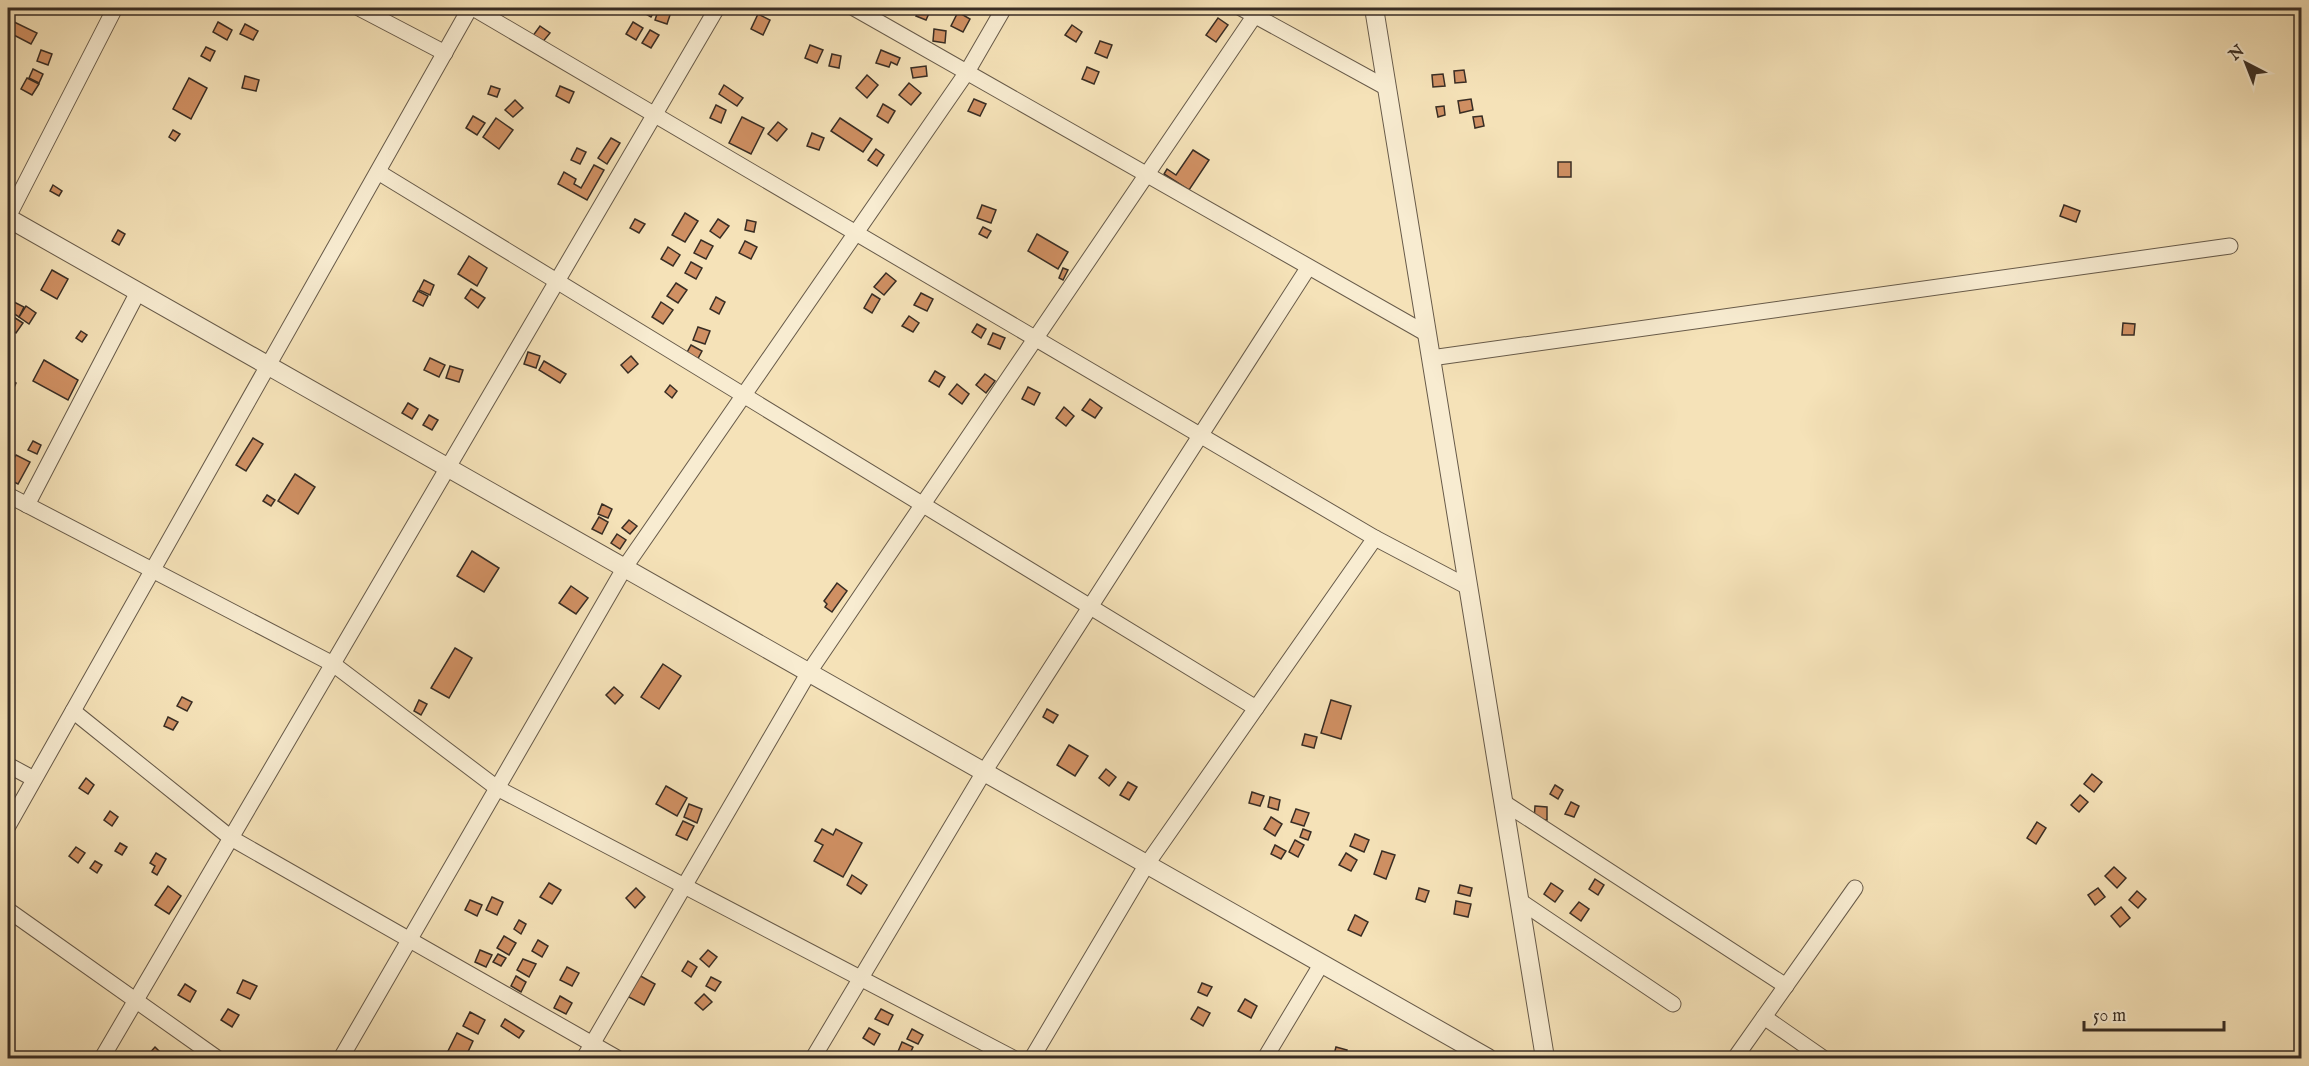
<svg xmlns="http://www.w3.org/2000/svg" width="2309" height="1066" viewBox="0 0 2309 1066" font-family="'IM FELL English',serif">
<rect width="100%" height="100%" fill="#f5e2b8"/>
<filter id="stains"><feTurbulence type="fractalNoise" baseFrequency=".00333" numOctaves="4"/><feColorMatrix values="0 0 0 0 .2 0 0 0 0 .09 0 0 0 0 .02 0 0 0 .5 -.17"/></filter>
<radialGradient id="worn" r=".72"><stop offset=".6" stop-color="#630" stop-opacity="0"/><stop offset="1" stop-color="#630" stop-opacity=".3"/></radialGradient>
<!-- building -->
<g fill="#d09063" stroke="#382d24" stroke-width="1.5">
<polygon points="641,8 656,8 651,17 639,10"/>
<polygon points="659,8 671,12 667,24 655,20"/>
<polygon points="920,8 931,9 926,20 916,16"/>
<polygon points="958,12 970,19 963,32 951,26"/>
<polygon points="758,14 770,20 763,35 751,29"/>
<polygon points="1218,18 1228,25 1216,42 1206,35"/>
<polygon points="8,19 37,33 31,44 8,32"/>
<polygon points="218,22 232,30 227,40 213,32"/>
<polygon points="633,22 643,28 636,40 626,34"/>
<polygon points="245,24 258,31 253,40 240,34"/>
<polygon points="1072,25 1082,32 1076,42 1065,35"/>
<polygon points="540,26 550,33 541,44 532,37"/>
<polygon points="934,29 946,31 945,43 933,41"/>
<polygon points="650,30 659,35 651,48 642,43"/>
<polygon points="1100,41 1112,45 1107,58 1095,53"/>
<polygon points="810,45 823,50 817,63 805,58"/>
<polygon points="206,47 215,51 210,61 201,56"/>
<polygon points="41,50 52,54 48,65 37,61"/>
<polygon points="881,50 900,58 897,65 891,62 889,67 876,63"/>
<polygon points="832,54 841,56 839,68 829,66"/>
<polygon points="926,66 927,76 913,78 911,68"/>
<polygon points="1087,67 1099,72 1094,84 1082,79"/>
<polygon points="33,69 43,74 39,83 29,78"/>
<polygon points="1464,70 1466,82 1455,83 1454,71"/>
<polygon points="1443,74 1445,86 1433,87 1432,75"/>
<polygon points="867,75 878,85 867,98 856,88"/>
<polygon points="245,76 259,80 256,91 242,88"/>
<polygon points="27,78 39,84 32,95 21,89"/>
<polygon points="189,78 207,88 191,119 173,109"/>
<polygon points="909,83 921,93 911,105 899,95"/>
<polygon points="724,85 743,98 737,106 719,94"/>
<polygon points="491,86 500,89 497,97 488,94"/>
<polygon points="560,86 574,92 569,103 556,96"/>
<polygon points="974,99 986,104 980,116 968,111"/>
<polygon points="1471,99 1473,110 1460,113 1458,101"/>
<polygon points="515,100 523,108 513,117 505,110"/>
<polygon points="883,104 895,111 888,123 877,116"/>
<polygon points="716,105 726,110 721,123 710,118"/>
<polygon points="1444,106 1445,115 1438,117 1436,107"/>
<polygon points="473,116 485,123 477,135 466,128"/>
<polygon points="1482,116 1484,126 1475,128 1473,117"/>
<polygon points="742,117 764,128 751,154 729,143"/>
<polygon points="496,118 513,130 499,149 483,137"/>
<polygon points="840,118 872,139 863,152 831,131"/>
<polygon points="778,122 787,129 777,141 768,134"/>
<polygon points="173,130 180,134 175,141 169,137"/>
<polygon points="812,133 824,138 819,150 807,146"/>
<polygon points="611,138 620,143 607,164 598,158"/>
<polygon points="577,148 586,152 580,164 571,160"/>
<polygon points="876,149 884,155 877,166 868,160"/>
<polygon points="1193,150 1209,160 1189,190 1164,174 1167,169 1176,175"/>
<rect x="1558" y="162" width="13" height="15"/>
<polygon points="594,165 604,170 587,200 558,184 564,172 576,179 574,184 581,188"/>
<polygon points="53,185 62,191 59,196 50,191"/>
<polygon points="982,205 996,210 991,223 977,218"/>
<polygon points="2064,205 2080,211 2076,222 2060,216"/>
<polygon points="685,213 698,221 685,242 672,235"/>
<polygon points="635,219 645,224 639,233 630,228"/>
<polygon points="718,219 729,226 720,238 710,231"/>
<polygon points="747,220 756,222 754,232 745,230"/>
<polygon points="983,227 991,231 987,238 979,234"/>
<polygon points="118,230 125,234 119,245 112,241"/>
<polygon points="1037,234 1068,252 1058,269 1028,251"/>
<polygon points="701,240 713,246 706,259 694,253"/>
<polygon points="745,241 757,247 751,259 739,253"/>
<polygon points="668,247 680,255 673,266 661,259"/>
<polygon points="469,256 487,268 477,286 458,274"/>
<polygon points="691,262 702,268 696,279 685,273"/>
<polygon points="1063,268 1068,270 1063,280 1059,278"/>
<polygon points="52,270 68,279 57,299 41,290"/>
<polygon points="886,273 896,281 884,295 874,287"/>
<polygon points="424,280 434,285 430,295 419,290"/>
<polygon points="676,283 687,290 678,303 667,296"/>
<polygon points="471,289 485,298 478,308 465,298"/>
<polygon points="418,291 428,296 423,306 413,301"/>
<polygon points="921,293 933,299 927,311 914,305"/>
<polygon points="872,294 880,299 872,313 864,308"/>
<polygon points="716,297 725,302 719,314 710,309"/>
<polygon points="12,301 24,307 19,317 8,310"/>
<polygon points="661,302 673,310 663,324 652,317"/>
<polygon points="26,306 36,313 29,324 19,317"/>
<polygon points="12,316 23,323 16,333 8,327"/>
<polygon points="909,316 919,323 913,332 902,326"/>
<polygon points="2123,323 2135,324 2134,335 2122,335"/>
<polygon points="977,324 986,329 981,338 972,332"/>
<polygon points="698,327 710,331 705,344 693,340"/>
<polygon points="81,331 87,335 82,342 76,338"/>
<polygon points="993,333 1005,338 1000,349 988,344"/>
<polygon points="691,345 702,351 695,364 684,358"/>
<polygon points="528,352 540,356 536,368 524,364"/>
<polygon points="631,356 638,364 628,373 621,365"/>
<polygon points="430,358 445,365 439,377 424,370"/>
<polygon points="44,360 78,380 68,400 33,381"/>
<polygon points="544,361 566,374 560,383 539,370"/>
<polygon points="450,366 463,370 459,382 446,378"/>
<polygon points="935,371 945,377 939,387 929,381"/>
<polygon points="985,374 995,381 986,393 976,385"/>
<polygon points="8,378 16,383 8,401"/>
<polygon points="957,384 969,394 962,404 949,394"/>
<polygon points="670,385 677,391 672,398 665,392"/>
<polygon points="1028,387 1040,393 1034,405 1022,399"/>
<polygon points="1090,399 1102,408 1095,418 1082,410"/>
<polygon points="408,403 418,409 412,419 402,413"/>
<polygon points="1064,407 1074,416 1066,426 1056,418"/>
<polygon points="429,415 438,420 432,430 423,425"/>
<polygon points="253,438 263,444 246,471 236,465"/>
<polygon points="33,441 41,445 37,454 28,450"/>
<polygon points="16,455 30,462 18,484 8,479 8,469"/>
<polygon points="295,474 315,487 298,514 278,501"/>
<polygon points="267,495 275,500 271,506 263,501"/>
<polygon points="602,504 612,509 608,518 598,514"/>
<polygon points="599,517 608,522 602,534 592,529"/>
<polygon points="629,520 637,526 630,534 622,528"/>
<polygon points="617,534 626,540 620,549 611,543"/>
<polygon points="472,551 499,568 484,592 457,576"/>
<polygon points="837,583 847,591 832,612 825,607 827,604 824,601"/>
<polygon points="571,586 588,598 576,614 559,603"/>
<polygon points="455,648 472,658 449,698 431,688"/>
<polygon points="663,664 681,676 659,709 641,697"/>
<polygon points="614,687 623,695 615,704 606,695"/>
<polygon points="182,697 192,702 187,711 177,706"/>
<polygon points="419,700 427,704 421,715 414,711"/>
<polygon points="1331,700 1351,706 1341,739 1321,733"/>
<polygon points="1047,709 1058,715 1053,723 1043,717"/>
<polygon points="168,717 178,722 173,730 164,726"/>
<polygon points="1305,734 1317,737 1314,748 1302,745"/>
<polygon points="1069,745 1088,756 1075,776 1057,765"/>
<polygon points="1106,769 1116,777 1109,786 1099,778"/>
<polygon points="2092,774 2102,782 2094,792 2084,784"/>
<polygon points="86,778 94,785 88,794 79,788"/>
<polygon points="1128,782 1137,787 1129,800 1120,795"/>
<polygon points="1555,785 1563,790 1558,799 1550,794"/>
<polygon points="666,786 687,798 677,816 656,804"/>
<polygon points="1252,792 1264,796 1260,806 1249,803"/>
<polygon points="2080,795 2088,802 2079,812 2071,805"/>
<polygon points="1270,797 1280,800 1278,810 1268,807"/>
<polygon points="1571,802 1579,806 1574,817 1565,814"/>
<polygon points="689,804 702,809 697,823 684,817"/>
<polygon points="1535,806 1547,807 1547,820 1534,820"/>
<polygon points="1296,809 1309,813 1304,826 1291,822"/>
<polygon points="110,811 118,817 112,826 104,820"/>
<polygon points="1271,817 1282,824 1275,836 1264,829"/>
<polygon points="683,821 694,826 687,840 676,835"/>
<polygon points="2037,822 2046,828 2036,844 2027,838"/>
<polygon points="822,829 833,835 836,829 862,843 843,877 814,861 823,845 815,841"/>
<polygon points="1303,829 1311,832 1308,840 1300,837"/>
<polygon points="1355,834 1369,840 1364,852 1350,846"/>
<polygon points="1295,840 1304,845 1298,857 1289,852"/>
<polygon points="120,843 127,847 122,855 115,851"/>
<polygon points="1275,845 1286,851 1281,859 1271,854"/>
<polygon points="76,847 85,853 78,863 69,856"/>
<polygon points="1382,851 1395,855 1386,879 1374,874"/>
<polygon points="156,853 166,859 157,875 152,872 155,866 150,863"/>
<polygon points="1346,853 1357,860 1351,871 1339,865"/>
<polygon points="95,861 102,865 97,873 90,868"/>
<polygon points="2114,867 2126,878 2117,888 2105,876"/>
<polygon points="852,875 867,885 861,894 847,885"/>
<polygon points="1595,879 1604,885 1598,895 1589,889"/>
<polygon points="549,883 561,890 552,904 540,897"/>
<polygon points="1551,883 1563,891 1555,902 1544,894"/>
<polygon points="1460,885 1472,888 1470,896 1458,893"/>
<polygon points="168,886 181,896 169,914 155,905"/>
<polygon points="636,888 645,897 635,908 626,898"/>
<polygon points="1419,888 1429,891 1425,902 1416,899"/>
<polygon points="2098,888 2105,897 2095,905 2088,895"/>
<polygon points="2137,891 2146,899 2138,908 2129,900"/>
<polygon points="492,897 503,902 497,915 486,910"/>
<polygon points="470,900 482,905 477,916 465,910"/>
<polygon points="1456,901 1471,904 1468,917 1454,914"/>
<polygon points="1579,902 1589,909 1581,921 1570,913"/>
<polygon points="2121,907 2130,918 2120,927 2111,916"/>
<polygon points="1355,915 1368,922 1361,936 1348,930"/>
<polygon points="519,920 526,924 521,934 514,929"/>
<polygon points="504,936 516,943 509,955 497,948"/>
<polygon points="538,940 548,946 542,957 532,951"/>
<polygon points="480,950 492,955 486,967 475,962"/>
<polygon points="708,950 717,957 709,967 700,959"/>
<polygon points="498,954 506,958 501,966 493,962"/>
<polygon points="523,959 536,964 529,977 517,970"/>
<polygon points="688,961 697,967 691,977 682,971"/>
<polygon points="567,967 579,973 572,986 560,980"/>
<polygon points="637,974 655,984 644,1005 625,995"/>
<polygon points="516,976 526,982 521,992 511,986"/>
<polygon points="711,977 721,982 715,991 706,986"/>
<polygon points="243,980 257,986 250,999 237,993"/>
<polygon points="1202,983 1212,987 1207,996 1198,992"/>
<polygon points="185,984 196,991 190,1002 178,995"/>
<polygon points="704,994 712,1002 703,1010 695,1003"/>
<polygon points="560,996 572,1003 566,1014 554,1008"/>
<polygon points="1245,999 1257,1006 1251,1018 1238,1011"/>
<polygon points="1198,1007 1210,1013 1203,1026 1191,1019"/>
<polygon points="228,1009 239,1015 232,1027 221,1020"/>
<polygon points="881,1009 893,1015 888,1025 875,1019"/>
<polygon points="470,1012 485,1020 478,1034 463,1026"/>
<polygon points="505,1019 524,1031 519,1038 501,1026"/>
<polygon points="869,1028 880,1034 874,1045 863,1038"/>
<polygon points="912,1029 923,1035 918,1044 907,1039"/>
<polygon points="457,1033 473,1041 465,1058 447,1053"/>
<polygon points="902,1042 913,1047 908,1058 897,1054"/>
<polygon points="155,1047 163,1055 160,1058 147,1056"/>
<polygon points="1336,1047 1347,1050 1344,1058 1333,1058"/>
</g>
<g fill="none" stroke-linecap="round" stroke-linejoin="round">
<!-- minor casing -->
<g stroke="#675a49" stroke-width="17">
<g id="minor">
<polyline points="359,8 445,53"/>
<polyline points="473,8 1375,538 1468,587"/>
<polyline points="854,8 1427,334"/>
<polyline points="1241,8 1387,88"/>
<polyline points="378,172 1256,708"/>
<polyline points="8,217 115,8"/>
<polyline points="1431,358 2230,246"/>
<polyline points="8,495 333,664 497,788 1013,1058"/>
<polyline points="27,505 138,292"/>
<polyline points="73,711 231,838 617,1058"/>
<polyline points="8,765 34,779"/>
<polyline points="1503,802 1786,986"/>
<polyline points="8,826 470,8"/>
<polyline points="1520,901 1673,1004"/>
<polyline points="8,910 217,1058"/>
<polyline points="1764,1017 1823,1058"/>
<polyline points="102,1058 717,8"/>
<polyline points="341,1058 625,567 967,72 1004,8"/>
<polyline points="584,1058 809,672 1255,15"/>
<polyline points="813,1058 984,772 1308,268"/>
<polyline points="1032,1058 1147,864 1375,538"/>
<polyline points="1265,1058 1322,963"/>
<polyline points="1735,1058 1855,888"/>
</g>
</g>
<!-- tertiary casing -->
<g stroke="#675a49" stroke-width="20">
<g id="tertiary">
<polyline points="1374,8 1545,1058"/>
<polyline points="8,218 1488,1058"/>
</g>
</g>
<!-- minor -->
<use href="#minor" stroke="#f8ecd1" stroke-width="15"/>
<!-- tertiary -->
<use href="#tertiary" stroke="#f8ecd1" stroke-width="18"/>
</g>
<!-- margin -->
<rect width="2309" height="1066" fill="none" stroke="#f5e2b8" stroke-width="30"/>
<rect x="9" y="9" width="2291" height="1048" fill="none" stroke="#382d24" stroke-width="3"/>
<rect x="15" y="15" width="2279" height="1036" fill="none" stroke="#382d24" stroke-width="1.5"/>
<!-- north arrow -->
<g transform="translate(2246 63) rotate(318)" stroke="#f8ecd1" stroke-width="4.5" paint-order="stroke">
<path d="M0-4.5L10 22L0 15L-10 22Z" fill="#382d24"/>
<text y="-9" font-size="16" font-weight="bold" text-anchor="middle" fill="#382d24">N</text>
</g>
<!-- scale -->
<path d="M2084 1021v9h140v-9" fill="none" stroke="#382d24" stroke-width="3"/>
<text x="2093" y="1021" font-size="18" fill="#382d24" stroke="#f8ecd1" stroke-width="4.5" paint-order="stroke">50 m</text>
<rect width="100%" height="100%" filter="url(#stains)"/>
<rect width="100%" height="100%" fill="url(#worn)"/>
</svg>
